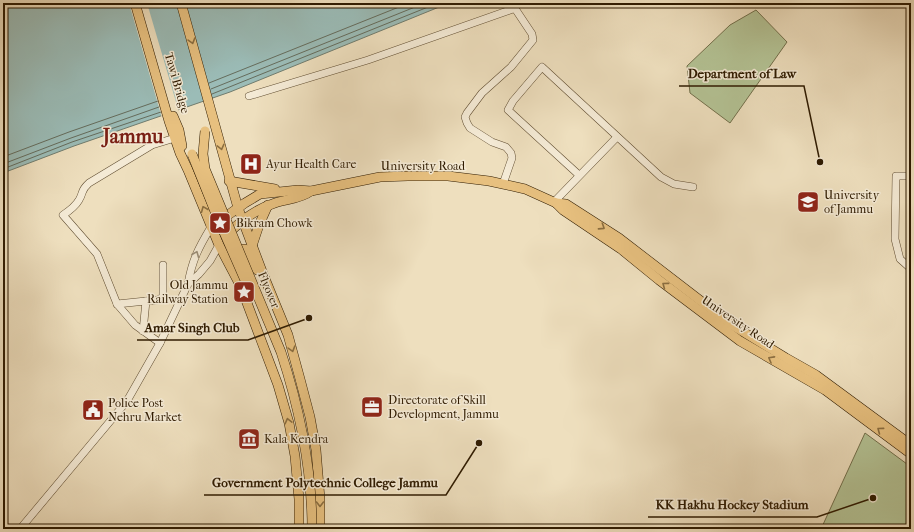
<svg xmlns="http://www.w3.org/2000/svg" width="914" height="532" viewBox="0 0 914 532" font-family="'IM FELL French Canon',serif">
<rect width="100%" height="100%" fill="#eedfbe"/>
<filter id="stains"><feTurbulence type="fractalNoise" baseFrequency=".005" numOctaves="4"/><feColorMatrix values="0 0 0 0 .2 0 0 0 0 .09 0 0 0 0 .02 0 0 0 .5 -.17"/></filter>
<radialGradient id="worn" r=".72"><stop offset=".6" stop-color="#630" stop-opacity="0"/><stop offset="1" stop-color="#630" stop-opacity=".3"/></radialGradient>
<!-- green -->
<g fill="#b4c395" stroke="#726f4b">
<polygon points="756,10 787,42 730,123 690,93 687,66 730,25"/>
<polygon points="865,433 911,467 911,529 821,529"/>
</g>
<!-- water -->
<polygon fill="#9bbcb7" stroke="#707c6e" points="3,3 449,3 230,92 74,146 3,173"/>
<!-- pier -->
<polygon fill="#eedfbe" points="129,3 147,3 179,112 162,118"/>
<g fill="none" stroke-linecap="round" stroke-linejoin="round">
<!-- shore -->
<g stroke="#656c5c" stroke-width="1">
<polyline points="209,83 409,3"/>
<polyline points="211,89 425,3"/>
<polyline points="212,94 438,3"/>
<polyline points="3,157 69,132 158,101"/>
<polyline points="3,164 71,138 159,107"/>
<polyline points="3,169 72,142 161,112"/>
</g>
<!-- minor casing -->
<g stroke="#5f4c30" stroke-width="8">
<g id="minor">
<polyline points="249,96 368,60 513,9 516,10 532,34 533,40 511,67 482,93 467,113 465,117 467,123 470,128 492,142 506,147 511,153 512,158 503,184"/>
<polyline points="579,175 508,110 513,101 542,67 661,177 674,184 693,187"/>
<polyline points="554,202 617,137"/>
<polyline points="909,267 900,259 895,239 896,176 911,176"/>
<path d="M188 284C192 260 199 247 211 227"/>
<polyline points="117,304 146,301"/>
<polyline points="143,331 146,301 158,300 163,297 163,265"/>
<path d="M160 343 135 325 117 304 97 254 63 215C69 211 75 207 79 200 84 192 80 191 89 183L152 145 175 138"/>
<polyline points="20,529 127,401 160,343 188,284 199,274 210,261 219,245"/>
</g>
</g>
<!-- major casing -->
<g stroke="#2f1b01" stroke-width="10">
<g id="major">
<polyline points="135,3 169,121 180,153 188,170 219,245 241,287 278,385 289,423 295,456 299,499 299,529"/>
<polyline points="181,3 238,208 263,274 288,335 300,379 310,417 316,450 320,499 320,529"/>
<polyline points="173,116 179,130 182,146"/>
<polyline points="229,181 275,189"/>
<polyline points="556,203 563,210 621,249 659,280 740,341 825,390 911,454"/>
<polyline points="211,227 245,203 260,194 298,190 311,191 380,177 408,176 448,176 489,181 525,189 556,203 566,204 619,238 732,325 786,358 816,375 911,445"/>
<path d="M226 236C239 222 256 209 275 203 287 199 300 199 311 191"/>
<polyline points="252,246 259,225 268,205"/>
<polyline points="233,252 240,249 245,249 257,270"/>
</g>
</g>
<!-- minor -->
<use href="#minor" stroke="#f4ead5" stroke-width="7"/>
<!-- major -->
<use href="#major" stroke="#e7c07f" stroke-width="9"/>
<!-- major-bridge casing -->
<g stroke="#2f1b01" stroke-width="10" stroke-linecap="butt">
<g id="major-bridge">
<path d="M205 131 203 154 205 169 281 352C300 410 312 468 312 529"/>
<polyline points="192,154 216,214 248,287"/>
</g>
</g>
<!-- major-bridge -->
<use href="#major-bridge" stroke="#e7c07f" stroke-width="9"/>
</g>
<!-- one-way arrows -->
<defs><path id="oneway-chevron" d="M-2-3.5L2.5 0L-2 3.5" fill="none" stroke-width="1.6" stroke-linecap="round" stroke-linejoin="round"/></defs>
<g stroke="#8b6e40">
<use href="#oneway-chevron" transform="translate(192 41) rotate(74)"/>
<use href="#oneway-chevron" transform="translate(221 147) rotate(76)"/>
<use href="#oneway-chevron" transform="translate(204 209) rotate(-112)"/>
<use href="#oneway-chevron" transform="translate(602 227) rotate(33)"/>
<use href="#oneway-chevron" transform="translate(665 285) rotate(-143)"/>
<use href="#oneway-chevron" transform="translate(292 349) rotate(74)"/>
<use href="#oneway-chevron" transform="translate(771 359) rotate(-151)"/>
<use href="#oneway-chevron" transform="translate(288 421) rotate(-104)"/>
<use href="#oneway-chevron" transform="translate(880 430) rotate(-143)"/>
<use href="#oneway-chevron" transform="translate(320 504) rotate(90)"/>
</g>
<use stroke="#9b8d76" href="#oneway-chevron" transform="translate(196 254) rotate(-68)"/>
<!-- icons -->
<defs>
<g id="hospital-square" transform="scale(1.15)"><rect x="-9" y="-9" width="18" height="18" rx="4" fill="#8f2418" stroke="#f4ead5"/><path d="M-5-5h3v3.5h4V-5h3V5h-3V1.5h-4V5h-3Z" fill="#fff"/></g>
<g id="university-square" transform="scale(1.15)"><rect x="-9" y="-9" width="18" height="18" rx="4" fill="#8f2418" stroke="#f4ead5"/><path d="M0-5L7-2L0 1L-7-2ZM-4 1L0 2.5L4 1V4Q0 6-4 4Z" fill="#fff"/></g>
<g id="sight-square" transform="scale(1.15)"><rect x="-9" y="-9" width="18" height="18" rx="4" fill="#8f2418" stroke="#f4ead5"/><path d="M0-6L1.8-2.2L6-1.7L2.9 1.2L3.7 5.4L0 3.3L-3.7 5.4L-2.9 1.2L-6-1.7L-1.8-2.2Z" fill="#fff"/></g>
<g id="office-square" transform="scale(1.15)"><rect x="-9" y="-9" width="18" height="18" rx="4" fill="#8f2418" stroke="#f4ead5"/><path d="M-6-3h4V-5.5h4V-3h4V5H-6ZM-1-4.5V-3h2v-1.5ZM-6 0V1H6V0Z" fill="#fff"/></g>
<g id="civic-square" transform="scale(1.15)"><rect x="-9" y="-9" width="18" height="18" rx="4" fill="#8f2418" stroke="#f4ead5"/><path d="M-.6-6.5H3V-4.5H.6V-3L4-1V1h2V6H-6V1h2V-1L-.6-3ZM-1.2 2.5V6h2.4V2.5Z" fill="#fff"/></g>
<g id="museum-square" transform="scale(1.15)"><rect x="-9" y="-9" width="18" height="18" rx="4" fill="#8f2418" stroke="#f4ead5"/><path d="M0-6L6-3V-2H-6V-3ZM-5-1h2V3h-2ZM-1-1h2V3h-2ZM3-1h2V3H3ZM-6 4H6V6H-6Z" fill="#fff"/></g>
</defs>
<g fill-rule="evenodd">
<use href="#hospital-square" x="251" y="164"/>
<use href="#university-square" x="808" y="202"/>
<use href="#sight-square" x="220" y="223"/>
<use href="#sight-square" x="244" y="292"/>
<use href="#office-square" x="372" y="407"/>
<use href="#civic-square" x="93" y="410"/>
<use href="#museum-square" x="249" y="439"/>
</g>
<g text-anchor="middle" stroke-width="3" stroke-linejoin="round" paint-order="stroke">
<!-- street labels -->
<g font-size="12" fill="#2f1b01" stroke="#f4ead5">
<text transform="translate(177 83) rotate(74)" y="4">Tawi Bridge</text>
<text x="423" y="170">University Road</text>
<text transform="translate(269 290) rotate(67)" y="4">Flyover</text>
<text transform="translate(738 322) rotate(34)" y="4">University Road</text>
</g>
<!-- poi labels -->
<g font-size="12" fill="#2f1b01" stroke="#f4ead5" text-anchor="start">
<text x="266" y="168">Ayur Health Care</text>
<text x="824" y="199">University<tspan x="824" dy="14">of Jammu</tspan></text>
<text x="236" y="227">Bikram Chowk</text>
<text x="228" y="289" text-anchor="end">Old Jammu<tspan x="228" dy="14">Railway Station</tspan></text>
<text x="388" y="404">Directorate of Skill<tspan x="388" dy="14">Development, Jammu</tspan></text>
<text x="108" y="407">Police Post<tspan x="108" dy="14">Nehru Market</tspan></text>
<text x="264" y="443">Kala Kendra</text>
</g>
<!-- town labels -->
<g font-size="20" font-weight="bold" fill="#7a1f14" stroke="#f4ead5">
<text x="133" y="143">Jammu</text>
</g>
</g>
<!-- callouts -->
<path fill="none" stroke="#2f1b01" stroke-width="1.5" d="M820 162L804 86H679M309 318L248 340H137M479 443L446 495H204M873 498L817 517H648"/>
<g fill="#2f1b01" stroke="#f4ead5" stroke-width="1.5">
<circle cx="820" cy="162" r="4"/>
<circle cx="309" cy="318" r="4"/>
<circle cx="479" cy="443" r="4"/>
<circle cx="873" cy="498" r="4"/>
</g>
<g font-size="13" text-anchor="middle" font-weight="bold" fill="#2f1b01" stroke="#f4ead5" stroke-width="3" stroke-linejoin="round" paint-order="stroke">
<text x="742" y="78">Department of Law</text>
<text x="192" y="332">Amar Singh Club</text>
<text x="325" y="487">Government Polytechnic College Jammu</text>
<text x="732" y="509">KK Hakhu Hockey Stadium</text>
</g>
<!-- margin -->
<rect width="914" height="532" fill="none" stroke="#eedfbe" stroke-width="16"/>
<rect x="4" y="4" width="906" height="524" fill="none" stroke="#2f1b01" stroke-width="2"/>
<rect x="8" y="8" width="898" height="516" fill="none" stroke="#2f1b01"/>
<rect width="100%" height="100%" filter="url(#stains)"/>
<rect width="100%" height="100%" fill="url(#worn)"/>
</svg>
